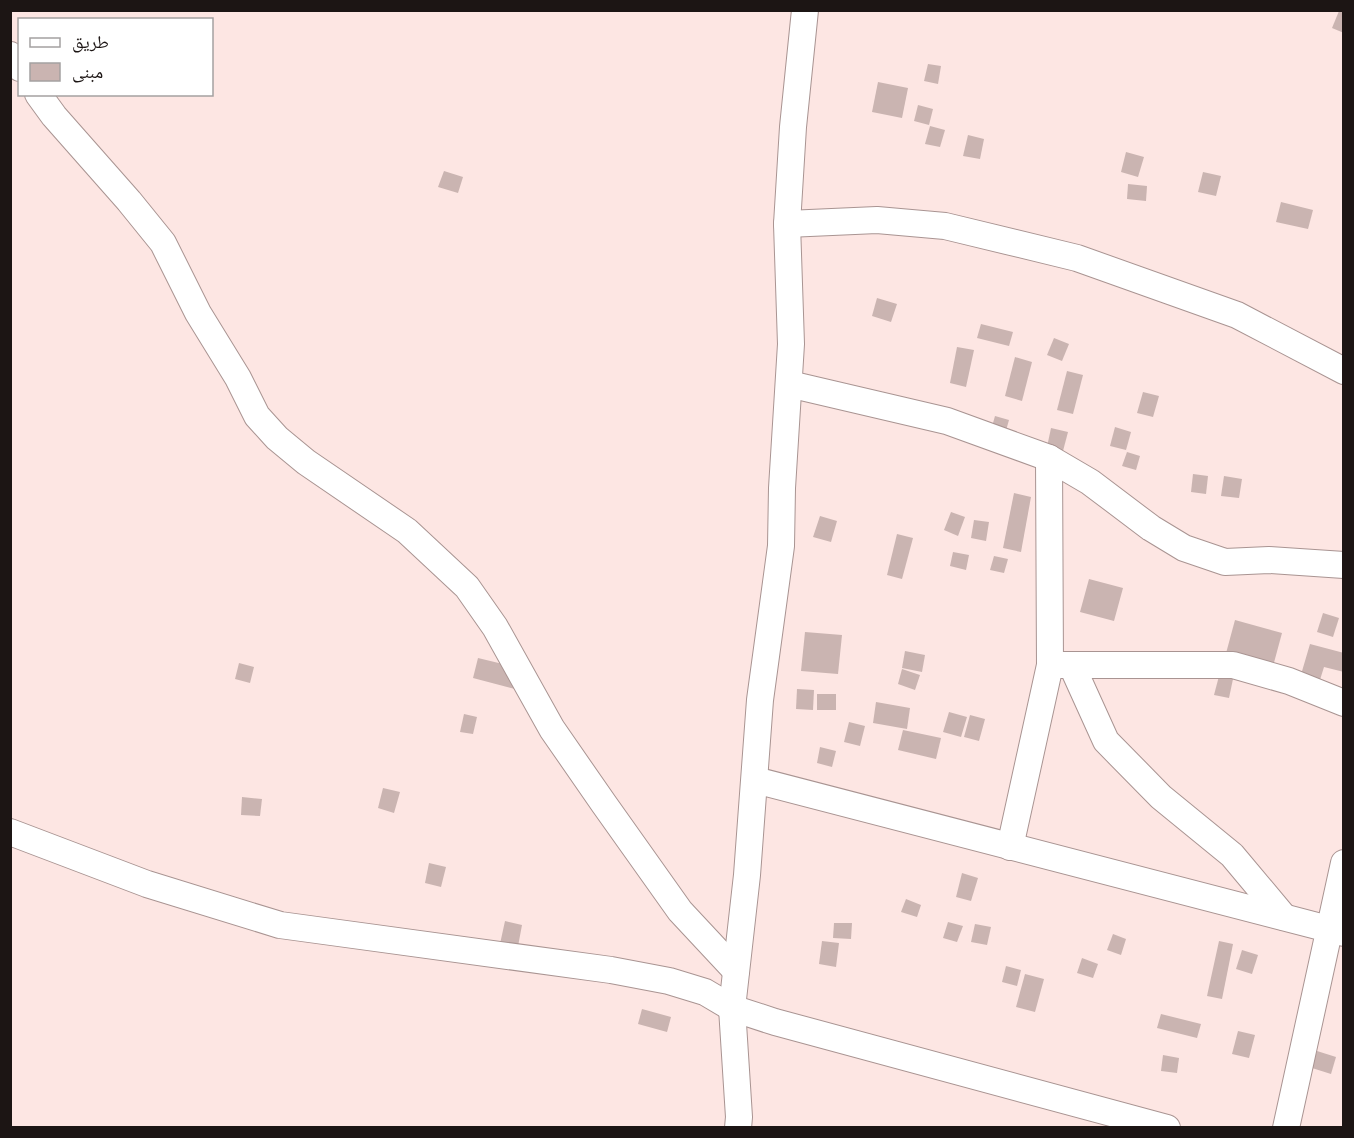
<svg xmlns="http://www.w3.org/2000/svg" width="1354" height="1138" viewBox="0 0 1354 1138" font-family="Arial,'Noto Naskh Arabic',sans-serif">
<rect width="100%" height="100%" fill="#fde6e3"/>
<!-- building -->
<g fill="#cab4b1">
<polygon points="1339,11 1344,13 1344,33 1332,28"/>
<polygon points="928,64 941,66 938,84 924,81"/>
<polygon points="878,82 908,88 902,118 872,112"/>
<polygon points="918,105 933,109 929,125 914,121"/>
<polygon points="930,126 945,130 940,147 925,144"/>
<polygon points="968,135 984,139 980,159 963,156"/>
<polygon points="1126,152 1144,157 1138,177 1121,172"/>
<polygon points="444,171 463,177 458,193 438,187"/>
<polygon points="1203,172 1221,176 1216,196 1198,192"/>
<polygon points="1128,184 1147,186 1146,201 1127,199"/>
<polygon points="1281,202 1313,210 1308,229 1276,222"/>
<polygon points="877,298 897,304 891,322 872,316"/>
<polygon points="981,324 1013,332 1009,346 977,338"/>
<polygon points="1054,338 1069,344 1062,361 1047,355"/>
<polygon points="957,347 974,350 966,387 950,383"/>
<polygon points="1015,357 1032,362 1022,401 1005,396"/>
<polygon points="1067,371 1083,375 1073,414 1057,410"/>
<polygon points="1143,392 1159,396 1153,417 1137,413"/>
<polygon points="995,416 1009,420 1005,434 991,430"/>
<polygon points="1115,427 1131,432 1126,450 1110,446"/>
<polygon points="1051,428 1068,432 1063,451 1047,447"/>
<polygon points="1127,452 1140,456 1136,470 1122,466"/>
<polygon points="1193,474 1208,476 1206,494 1191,492"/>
<polygon points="1224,476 1242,479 1239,498 1221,496"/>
<polygon points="1014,493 1031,497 1021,552 1003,548"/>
<polygon points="951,512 965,517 958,536 944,530"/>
<polygon points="820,516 837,521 831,542 813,537"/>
<polygon points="974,520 989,522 986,541 971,538"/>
<polygon points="897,534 913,538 902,579 887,575"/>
<polygon points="953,552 969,555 966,570 950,566"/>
<polygon points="994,556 1008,559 1004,573 990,570"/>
<polygon points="1089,579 1123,588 1114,621 1080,612"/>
<polygon points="1323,613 1339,618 1333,637 1317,632"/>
<polygon points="1235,620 1282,633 1272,670 1225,657"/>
<polygon points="805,632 842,635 838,674 801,671"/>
<polygon points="1310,644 1344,653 1344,672 1324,667 1319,683 1300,678"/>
<polygon points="905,651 925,655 922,672 902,668"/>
<polygon points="478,658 524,669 519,690 473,678"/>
<polygon points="239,663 254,667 250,683 235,679"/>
<polygon points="902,669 920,675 915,690 898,684"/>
<polygon points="1219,676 1233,679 1229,698 1214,695"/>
<polygon points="797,689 814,690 813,710 796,709"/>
<rect x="817" y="694" width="19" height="16"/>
<polygon points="876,702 910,708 907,729 873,723"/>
<polygon points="949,712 967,717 961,737 943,732"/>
<polygon points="464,714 477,717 473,734 460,732"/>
<polygon points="970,715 985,719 979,741 964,737"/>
<polygon points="849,722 865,726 860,746 844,742"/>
<polygon points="903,730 941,738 936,759 898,750"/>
<polygon points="820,747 836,751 832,767 817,763"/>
<polygon points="383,788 400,792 394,813 378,808"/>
<polygon points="242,797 262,799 260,816 241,815"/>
<polygon points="429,863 446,867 441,887 425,883"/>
<polygon points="962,873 978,878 971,901 956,897"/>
<polygon points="906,899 921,905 917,917 901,912"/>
<polygon points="505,921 522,925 516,957 498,953"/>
<polygon points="948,922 963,926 957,942 943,938"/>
<polygon points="834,923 852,923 851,939 833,938"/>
<polygon points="975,924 991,927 987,945 971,942"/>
<polygon points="1113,934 1126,939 1121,955 1107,950"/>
<polygon points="822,941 839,943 836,967 819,964"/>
<polygon points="1219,941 1233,944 1222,999 1207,996"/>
<polygon points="1242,950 1258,955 1252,974 1236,969"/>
<polygon points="1082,958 1098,964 1093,978 1077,973"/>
<polygon points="1006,966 1021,970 1017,986 1002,982"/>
<polygon points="1025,974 1044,979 1035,1012 1016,1007"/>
<polygon points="642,1009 671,1017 667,1032 638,1024"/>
<polygon points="1161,1014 1201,1024 1197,1038 1157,1028"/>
<polygon points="1238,1031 1255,1035 1249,1058 1232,1054"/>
<polygon points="1317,1051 1336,1057 1331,1074 1312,1068"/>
<polygon points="1163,1055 1179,1058 1177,1073 1161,1071"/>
</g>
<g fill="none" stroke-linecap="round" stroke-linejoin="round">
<!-- street casing -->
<g stroke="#a99492" stroke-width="28">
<g id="street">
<polyline points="10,55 20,68"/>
<polyline points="38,94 54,116 129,201 163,243 198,313 238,378 257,416 277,438 306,462 407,531 467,587 495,627 552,729 604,804 680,911 736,971"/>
<polyline points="787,224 877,220 945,226 1077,258 1237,315 1344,371"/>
<polyline points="789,384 947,421 1049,458 1090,482 1151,528 1184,548 1225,562 1269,560 1344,565"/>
<polyline points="1056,665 1233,665 1289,681 1344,703"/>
<polyline points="1072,666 1106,741 1161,797 1232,855 1284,917"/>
<polyline points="755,780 1344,933"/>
<polyline points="10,832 147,884 280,925 611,970 669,981 705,992 732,1008 775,1022 1167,1128"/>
<polyline points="1010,847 1050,665 1049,458"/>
<polyline points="738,1128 739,1117 732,1008 747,875 760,700 781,546 782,488 791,344 787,224 793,127 805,10"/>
<polyline points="1286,1128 1344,863"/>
</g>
</g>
<!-- street -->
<use href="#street" stroke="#fff" stroke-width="26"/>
</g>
<!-- border -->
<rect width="1354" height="1138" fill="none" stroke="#1c1514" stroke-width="24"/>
<!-- legend -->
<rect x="18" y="18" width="195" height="78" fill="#ffffff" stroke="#a4a1a1" stroke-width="1.5"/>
<rect x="30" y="38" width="30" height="9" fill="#ffffff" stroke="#a4a1a1" stroke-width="1.5"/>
<text x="72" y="48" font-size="18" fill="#1c1514">طريق</text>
<rect x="30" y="63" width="30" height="18" fill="#cab4b1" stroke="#a4a1a1" stroke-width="1.5"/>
<text x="72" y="78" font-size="18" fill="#1c1514">مبنى</text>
</svg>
